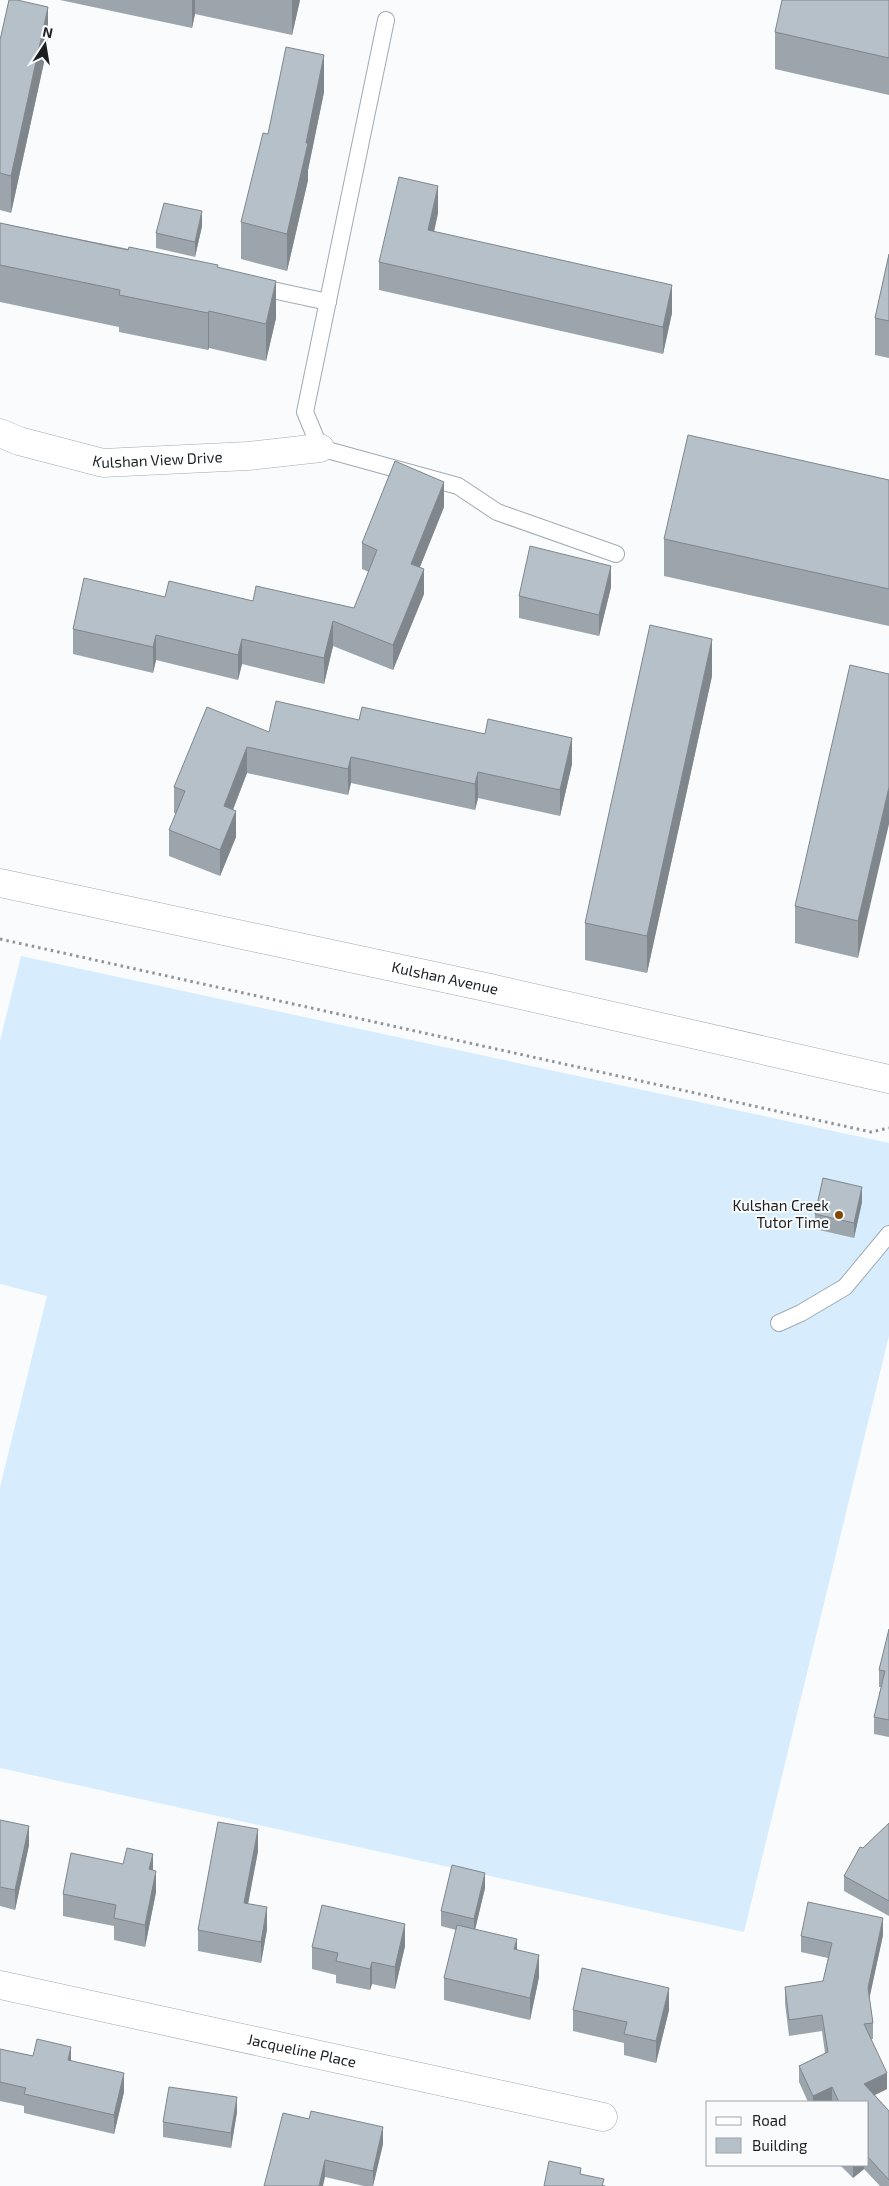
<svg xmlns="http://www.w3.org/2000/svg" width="889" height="2186" viewBox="0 0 889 2186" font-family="'Exo 2',sans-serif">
<rect width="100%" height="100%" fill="#f9fbfd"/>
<!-- pitch -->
<polygon fill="#d7edfd" points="21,956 889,1143 889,1336 744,1932 0,1768 0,1487 47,1296 0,1284 0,1041"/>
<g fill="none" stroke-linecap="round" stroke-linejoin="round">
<!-- lane casing -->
<g stroke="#a0aab2" stroke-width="18">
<g id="lane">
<polyline points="386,20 305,412 320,448 458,486 497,512 616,554"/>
<polyline points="254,286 328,302"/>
<polyline points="779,1323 801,1313 845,1287 889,1234"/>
</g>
</g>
<!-- street casing -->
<g stroke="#a0aab2" stroke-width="29">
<g id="street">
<path id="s1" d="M0 433 19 441 103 463 248 456 320 448"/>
<path id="s2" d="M0 883 490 988 889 1079"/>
<path id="s3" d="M0 1985 603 2117"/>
</g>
</g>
<!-- path -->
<polyline stroke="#929598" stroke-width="3" stroke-dasharray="2.5 4" stroke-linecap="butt" points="0,939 871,1132 889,1128"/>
<!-- lane -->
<use href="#lane" stroke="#fff" stroke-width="16"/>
<!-- street -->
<use href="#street" stroke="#fff" stroke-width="28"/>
</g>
<!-- wall -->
<g fill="#9ca5ac">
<polygon points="60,0 300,0 292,35 195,14 192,28"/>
<polygon points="889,0 889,95 775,69 775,32"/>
<polygon points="0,40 48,44 11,213 0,210"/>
<polygon points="324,92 308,170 308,180 287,271 241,259 241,222 268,134"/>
<polygon points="438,213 434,232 672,313 663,354 379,290 379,262"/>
<polygon points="0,223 218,267 276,318 266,361 209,348 208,350 119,332 119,327 0,302"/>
<polygon points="202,226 195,257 156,248 156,233"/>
<polygon points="889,254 889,358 875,355 875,318"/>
<polygon points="889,480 889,626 664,576 664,539"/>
<polygon points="444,507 420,567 424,594 393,670 333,646 324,684 242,664 238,680 156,660 153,673 73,654 73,629 165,597 253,601 354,608 369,572 362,569 362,543"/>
<polygon points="611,587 599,636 519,618 519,596"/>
<polygon points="889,674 858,958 795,943 795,906"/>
<polygon points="712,676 647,973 585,960 585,923"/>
<polygon points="359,720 572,764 560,816 478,798 475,810 351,783 348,795 247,773 233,810 236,837 220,876 169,856 169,830 176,814 174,813 174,787 269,732"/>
<polygon points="862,1202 854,1238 815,1229 815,1214"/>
<polygon points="889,1629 889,1737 874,1734 874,1717 881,1687 879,1687 879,1670"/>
<polygon points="0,1820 29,1845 15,1910 0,1906"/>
<polygon points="889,1823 889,1916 844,1891 844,1876 863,1848"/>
<polygon points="258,1851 248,1904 267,1929 261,1963 198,1951 198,1930"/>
<polygon points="153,1870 156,1892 145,1947 114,1940 114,1926 63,1916 63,1894"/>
<polygon points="485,1888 475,1929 517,1950 539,1977 530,2020 444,2000 444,1978 456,1930 441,1926 441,1911"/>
<polygon points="883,1935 869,1998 873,2023 873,2039 871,2039 887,2089 875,2095 889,2111 889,2186 880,2186 864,2169 853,2178 840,2165 868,2165 868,2102 808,2102 799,2082 799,2066 825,2053 822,2031 789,2036 785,2003 785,1987 823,1981 828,1958 801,1952 801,1936"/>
<polygon points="405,1946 395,1989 372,1984 370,1990 336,1983 336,1975 312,1969 312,1947"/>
<polygon points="573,2010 669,2010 656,2063 624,2055 624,2043 573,2031"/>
<polygon points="0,2049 33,2056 71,2061 124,2092 114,2134 24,2113 24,2106 0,2101"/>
<polygon points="237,2112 231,2148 163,2137 163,2122"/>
<polygon points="283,2113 383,2144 373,2186 364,2186 325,2177"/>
</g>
<!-- shaded-wall -->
<g fill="#7f868c">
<polygon points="192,0 195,0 195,14 192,28"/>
<polygon points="292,0 300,0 292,35"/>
<polygon points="48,7 48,44 11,213 11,176"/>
<polygon points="324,55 324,92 308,170 308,180 287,271 287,234"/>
<polygon points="438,186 438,213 428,258 428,230"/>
<polygon points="202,211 202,226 195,257 195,242"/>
<polygon points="276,281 276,318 266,361 266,324"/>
<polygon points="672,285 672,313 663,354 663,327"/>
<polygon points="209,311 209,348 208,350 208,313"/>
<polygon points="444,482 444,507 411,589 411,564"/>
<polygon points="611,566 611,587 599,636 599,615"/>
<polygon points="424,569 424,594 393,670 393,645"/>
<polygon points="333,621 333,646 324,684 324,658"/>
<polygon points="156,635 156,660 153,673 153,647"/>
<polygon points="242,639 242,664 238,680 238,655"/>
<polygon points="712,639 712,676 647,973 647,936"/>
<polygon points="572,738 572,764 560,816 560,790"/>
<polygon points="247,747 247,773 224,832 224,806"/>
<polygon points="351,757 351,783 348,795 348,769"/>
<polygon points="478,772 478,798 475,810 475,784"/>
<polygon points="889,787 889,824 858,958 858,921"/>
<polygon points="236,811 236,837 220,876 220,850"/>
<polygon points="862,1187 862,1202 854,1238 854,1223"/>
<polygon points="29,1826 29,1845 15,1910 15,1890"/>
<polygon points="258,1829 258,1851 244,1925 244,1903"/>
<polygon points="153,1854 153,1875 149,1869"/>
<polygon points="156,1871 156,1892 145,1947 145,1925"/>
<polygon points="485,1873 485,1888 474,1934 474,1919"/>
<polygon points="267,1907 267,1929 261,1963 261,1942"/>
<polygon points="883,1918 883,1935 868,2005 868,1988"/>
<polygon points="405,1924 405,1946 395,1989 395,1967"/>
<polygon points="517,1939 517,1961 514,1949"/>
<polygon points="539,1955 539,1977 530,2020 530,1998"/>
<polygon points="372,1962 372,1984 370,1990 370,1969"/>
<polygon points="669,1988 669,2010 656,2063 656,2041"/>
<polygon points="71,2047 71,2066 68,2060"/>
<polygon points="124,2073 124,2092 114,2134 114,2115"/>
<polygon points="887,2073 887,2089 864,2100 864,2084"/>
<polygon points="832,2087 832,2102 813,2102 813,2096"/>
<polygon points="237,2097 237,2112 231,2148 231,2133"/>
<polygon points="383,2127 383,2144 373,2186 373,2171"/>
<polygon points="325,2160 325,2177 323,2186 319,2186"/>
<polygon points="853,2165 864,2165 864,2169 853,2178"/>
</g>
<!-- building -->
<g fill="#b5c0c8" stroke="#7f868c">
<polygon points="9,0 17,0 48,7 11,176 0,173 0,40"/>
<polygon points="782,0 889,0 889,58 775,32"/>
<polygon points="286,47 324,55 306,143 308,143 287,234 241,222 263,133 268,134"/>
<polygon points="399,177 438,186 428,230 672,285 663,327 379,262"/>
<polygon points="164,203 202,211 195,242 156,233"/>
<polygon points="0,223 128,250 129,247 218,265 217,267 276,281 266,324 209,311 208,313 119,295 120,290 0,265"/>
<polygon points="889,254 889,321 875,318"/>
<polygon points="688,435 889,480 889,589 664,539"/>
<polygon points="395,461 444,482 411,564 424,569 393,645 333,621 324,658 242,639 238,655 156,635 153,647 73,629 84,578 165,597 169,581 253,601 256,586 354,608 377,550 362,543"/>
<polygon points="530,546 611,566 599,615 519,596"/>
<polygon points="650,625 712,639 647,936 585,923"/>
<polygon points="850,665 889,674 889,787 858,921 795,906"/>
<polygon points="276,701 359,720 362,707 485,734 488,719 572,738 560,790 478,772 475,784 351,757 348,769 247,747 224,806 236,811 220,850 169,830 185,791 174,787 207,707 269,732"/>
<polygon points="823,1178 862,1187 854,1223 815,1214"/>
<polygon points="889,1629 889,1720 874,1717 885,1671 879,1670"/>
<polygon points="0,1820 29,1826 15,1890 0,1887"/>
<polygon points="218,1822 258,1829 244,1903 267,1907 261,1942 198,1930"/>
<polygon points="889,1823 889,1901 844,1876 860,1847 863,1848"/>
<polygon points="127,1848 153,1854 149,1869 156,1871 145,1925 114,1918 116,1905 63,1894 71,1853 123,1864"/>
<polygon points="452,1865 485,1873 474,1919 441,1911"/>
<polygon points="808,1902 883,1918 868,1988 873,2023 864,2024 887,2073 864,2084 889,2111 889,2180 868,2157 868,2102 839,2102 832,2087 813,2096 799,2066 828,2052 822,2015 789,2020 785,1987 823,1981 832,1943 801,1936"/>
<polygon points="322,1905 405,1924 395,1967 372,1962 370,1969 336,1961 338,1953 312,1947"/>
<polygon points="457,1925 517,1939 514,1949 539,1955 530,1998 444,1978"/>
<polygon points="582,1968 669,1988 656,2041 624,2034 627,2022 573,2010"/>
<polygon points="37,2039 71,2047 68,2060 124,2073 114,2115 24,2094 26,2088 0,2082 0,2049 33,2056"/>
<polygon points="169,2087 237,2097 231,2133 163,2122"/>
<polygon points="311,2111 383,2127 373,2171 325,2160 319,2186 264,2186 283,2113 309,2119"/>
<polygon points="549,2161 581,2168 580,2174 604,2179 602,2186 605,2186 544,2186"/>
</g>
<!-- markers -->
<circle fill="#824700" stroke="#f9fbfd" stroke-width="2" cx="839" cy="1215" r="5"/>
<g text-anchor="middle" stroke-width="4" stroke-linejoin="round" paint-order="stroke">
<!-- street labels -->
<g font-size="15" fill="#1b1f22" stroke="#f9fbfd">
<text dy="5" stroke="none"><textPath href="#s1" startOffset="162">Kulshan View Drive</textPath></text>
<text dy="5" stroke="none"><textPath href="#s2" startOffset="455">Kulshan Avenue</textPath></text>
<text dy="5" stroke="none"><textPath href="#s3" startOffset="309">Jacqueline Place</textPath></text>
</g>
<!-- poi labels -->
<g font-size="15" fill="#1b1f22" stroke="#f9fbfd" text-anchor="end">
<text x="829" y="1211">Kulshan Creek<tspan x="829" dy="17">Tutor Time</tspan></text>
</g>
</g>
<!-- legend -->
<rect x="706" y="2101" width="162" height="65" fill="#f9fbfd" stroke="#a0a3a5"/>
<rect x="716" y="2117" width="25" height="8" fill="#ffffff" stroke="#a0a3a5"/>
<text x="752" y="2126" font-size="15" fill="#1b1f22">Road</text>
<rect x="716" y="2138" width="25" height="15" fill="#b5c0c8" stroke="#a0a3a5"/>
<text x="752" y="2151" font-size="15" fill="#1b1f22">Building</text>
<!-- north arrow -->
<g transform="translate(45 45) rotate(12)" stroke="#f9fbfd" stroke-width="4" paint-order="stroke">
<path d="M0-4L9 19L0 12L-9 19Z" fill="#1b1f22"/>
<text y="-8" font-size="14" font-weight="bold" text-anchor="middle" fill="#1b1f22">N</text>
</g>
</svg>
